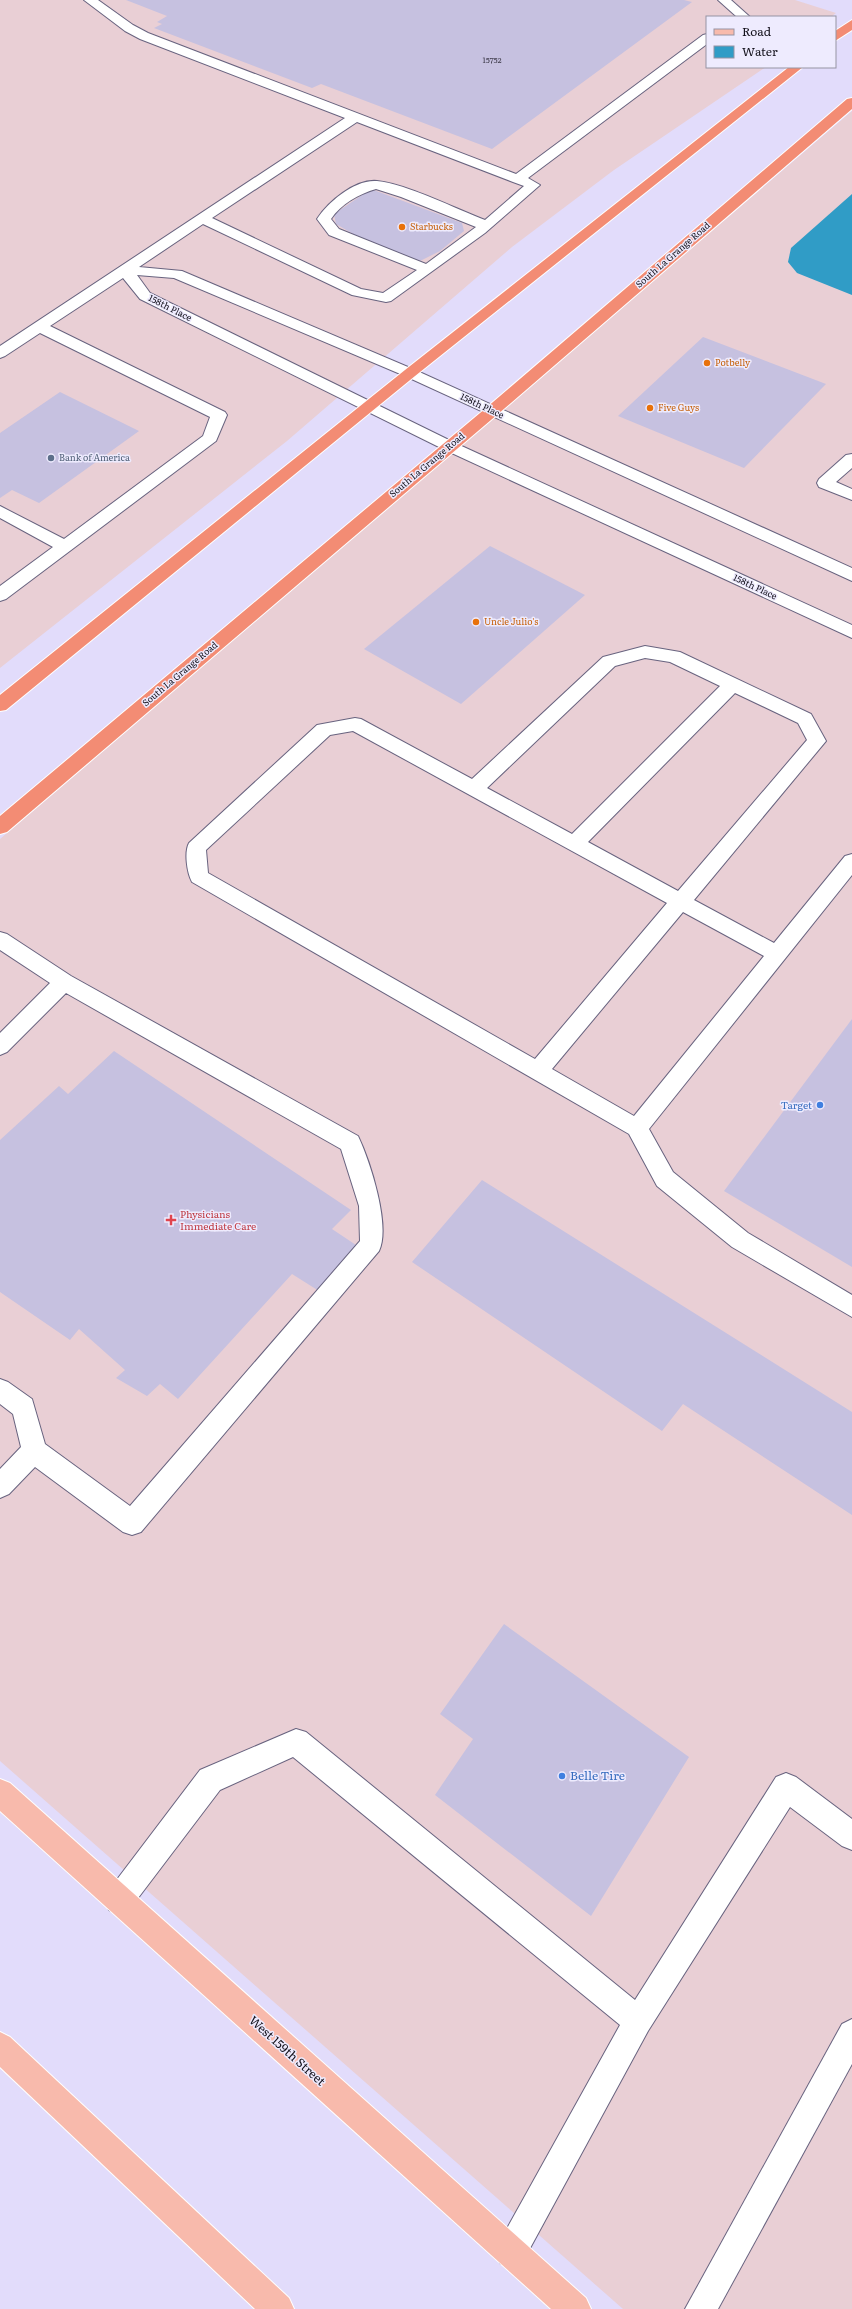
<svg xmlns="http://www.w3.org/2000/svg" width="852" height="2309" viewBox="0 0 852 2309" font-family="Literata,serif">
<rect width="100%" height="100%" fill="#e2dcfb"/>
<!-- commercial -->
<g fill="#e9cfd5">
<polygon points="0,0 795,0 836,13 831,17 707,17 707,67 766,67 614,170 512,247 287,441 0,668"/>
<polygon points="852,111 852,2309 623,2309 0,1761 0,839"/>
</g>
<!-- water -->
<polygon fill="#309cc6" points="852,194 852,295 797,273 788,262 791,248"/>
<!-- building -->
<g fill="#c6c1e0">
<polygon points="126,0 684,0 692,2 492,149 321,84 312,88 154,28 162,24 157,22 167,16"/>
<polygon points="371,189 462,223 464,231 440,251 420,261 365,241 336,224 334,214"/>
<polygon points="703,337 826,384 744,468 618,416"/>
<polygon points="60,392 139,431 39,503 12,490 0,498 0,433"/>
<polygon points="490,546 585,595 461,704 364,649"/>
<polygon points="852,1019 852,1267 724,1191"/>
<polygon points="114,1051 351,1210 332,1229 359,1247 319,1291 292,1274 178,1399 160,1384 147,1396 116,1378 125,1370 79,1329 70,1340 0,1292 0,1140 59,1086 68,1094"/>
<polygon points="482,1180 852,1412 852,1515 683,1404 662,1431 412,1262"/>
<polygon points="504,1624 689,1757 591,1916 435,1795 473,1739 440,1714"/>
</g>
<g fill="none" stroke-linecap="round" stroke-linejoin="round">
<!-- lane casing -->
<g stroke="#68637f" stroke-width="2">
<g id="lane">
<path d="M84 0H98L133 25 148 33 516 174 703 35 707 34V44L528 178 540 185 485 233 391 301 386 302 352 295 203 224 139 267 182 271 415 370 852 568V581L405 376 174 278 137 275 150 293 455 443 852 625V638L443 449 140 299 123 278 50 326 225 412 227 415 216 441 6 599 0 601V586L53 547 0 518V506L64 539 203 436 210 417 40 333 5 356 0 358V346L345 118 140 39 125 31ZM357 122 513 182 524 186 485 220C456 209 407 184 377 181 355 179 328 202 317 219L329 235 417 270 383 293 361 289 212 218ZM376 189 401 197 476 227 426 264 339 229 331 219C341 204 359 194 376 189Z"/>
<polygon points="718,0 731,0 750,17 737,17"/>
<polygon points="852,454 852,468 836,482 852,489 852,500 819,487 817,483 819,479 846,455"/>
<path d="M645 646 680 652 811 714 826 741 694 900 774 943 845 856 852 854V875L649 1129 673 1172 748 1233 852 1295V1317L732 1247 657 1186 629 1134 192 882C187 873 184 852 189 843L317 725 355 718 361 719 472 779 603 657ZM645 658 670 662 720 686 572 834 487 788 615 666ZM735 693 798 723 807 740 678 891 588 842ZM353 731 667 903 535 1059 208 873 206 850 330 735ZM683 912 764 956 634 1116 552 1069Z"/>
<path d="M0 932 7 934 71 976 358 1136C370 1161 391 1226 379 1251L141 1532 132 1535 123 1532 35 1467 9 1494 0 1498V1469L21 1447 13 1414 0 1404V1379L8 1382 32 1399 45 1444 130 1506 360 1241 359 1206 341 1149 66 993 7 1052 0 1055V1033L50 983 0 950Z"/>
<polygon points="296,1729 306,1732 635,2000 776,1777 786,1773 796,1777 852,1819 852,1850 842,1846 790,1807 648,2031 522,2263 511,2268 500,2263 495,2252 500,2241 620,2025 293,1757 220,1790 129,1910 119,1914 109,1910 105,1900 109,1890 200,1770"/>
<polygon points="852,2019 852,2064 718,2309 685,2309 842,2024"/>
</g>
</g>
<!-- primary casing -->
<g stroke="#fff" stroke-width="2">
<g id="primary">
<polygon points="0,1779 10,1783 586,2298 591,2309 551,2309 0,1811"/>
<polygon points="0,2032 10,2037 289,2298 294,2309 255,2309 0,2067"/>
</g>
</g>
<!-- highway casing -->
<g stroke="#fff" stroke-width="2">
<g id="highway">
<polygon points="852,20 852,30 835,41 835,31"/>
<polygon points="789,67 803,67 415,376 6,710 0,711 0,695 405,370"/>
<polygon points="852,98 852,109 498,414 7,832 0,834 0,816 486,408 847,99"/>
</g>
</g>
<!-- lane -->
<use href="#lane" fill="#fff" fill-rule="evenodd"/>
<!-- primary -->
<use href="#primary" fill="#f8baac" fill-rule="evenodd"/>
<!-- highway -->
<use href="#highway" fill="#f38c74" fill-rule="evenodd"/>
</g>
<!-- markers -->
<g fill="#e8710a" stroke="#eeebfe" stroke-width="1.5">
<circle cx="402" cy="227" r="4"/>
<circle cx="707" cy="363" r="4"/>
<circle cx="650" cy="408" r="4"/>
<circle cx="476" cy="622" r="4"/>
</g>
<circle fill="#5c6f8a" stroke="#eeebfe" stroke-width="1.5" cx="51" cy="458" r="4"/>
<g fill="#3f7fe0" stroke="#eeebfe" stroke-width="1.5">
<circle cx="820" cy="1105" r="4"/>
<circle cx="562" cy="1776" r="4"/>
</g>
<path fill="#e0444e" stroke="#eeebfe" stroke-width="1.5" d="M169 1214h4v4h4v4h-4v4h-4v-4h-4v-4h4z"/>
<g text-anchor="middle" stroke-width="3" stroke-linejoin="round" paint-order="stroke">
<!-- number labels -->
<g font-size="8" fill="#403d4c">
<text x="492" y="63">15752</text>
</g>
<!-- far-food labels -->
<g font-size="9" fill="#c56008" stroke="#eeebfe" text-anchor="start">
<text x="410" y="230">Starbucks</text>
<text x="715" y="366">Potbelly</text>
<text x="658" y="411">Five Guys</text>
<text x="484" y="625">Uncle Julio's</text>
</g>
<!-- far-street labels -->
<g font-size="9" fill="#13111b" stroke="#eeebfe">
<text transform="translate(673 255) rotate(-41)" y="3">South La Grange Road</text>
<text transform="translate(170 308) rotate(27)" y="3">158th Place</text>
<text transform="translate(482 406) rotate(25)" y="3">158th Place</text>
<text transform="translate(427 465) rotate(-40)" y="3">South La Grange Road</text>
<text transform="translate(755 587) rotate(25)" y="3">158th Place</text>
<text transform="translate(180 674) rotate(-40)" y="3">South La Grange Road</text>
</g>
<!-- far-service labels -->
<g font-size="9" fill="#4e5e75" stroke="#eeebfe" text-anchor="start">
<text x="59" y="461">Bank of America</text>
</g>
<!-- shop labels -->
<g font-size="10" fill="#366cbe" stroke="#eeebfe" text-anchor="end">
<text x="812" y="1109">Target</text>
</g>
<!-- health labels -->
<g font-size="10" fill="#be3a42" stroke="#eeebfe" text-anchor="start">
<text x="180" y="1218">Physicians<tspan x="180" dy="12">Immediate Care</tspan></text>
</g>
<!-- near-shop labels -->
<g font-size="12" fill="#366cbe" stroke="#eeebfe" text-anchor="start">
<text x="570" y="1780">Belle Tire</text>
</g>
<!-- near-street labels -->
<g font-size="12" fill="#13111b" stroke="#eeebfe">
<text transform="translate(287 2051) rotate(42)" y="4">West 159th Street</text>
</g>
</g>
<!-- legend -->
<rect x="706" y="16" width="130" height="52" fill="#eeebfe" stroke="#9694a3"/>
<rect x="714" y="29" width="20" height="6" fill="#f8baac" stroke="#9694a3"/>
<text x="742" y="36" font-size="12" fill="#13111b">Road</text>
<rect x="714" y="46" width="20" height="12" fill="#309cc6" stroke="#9694a3"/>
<text x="742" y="56" font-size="12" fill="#13111b">Water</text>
</svg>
